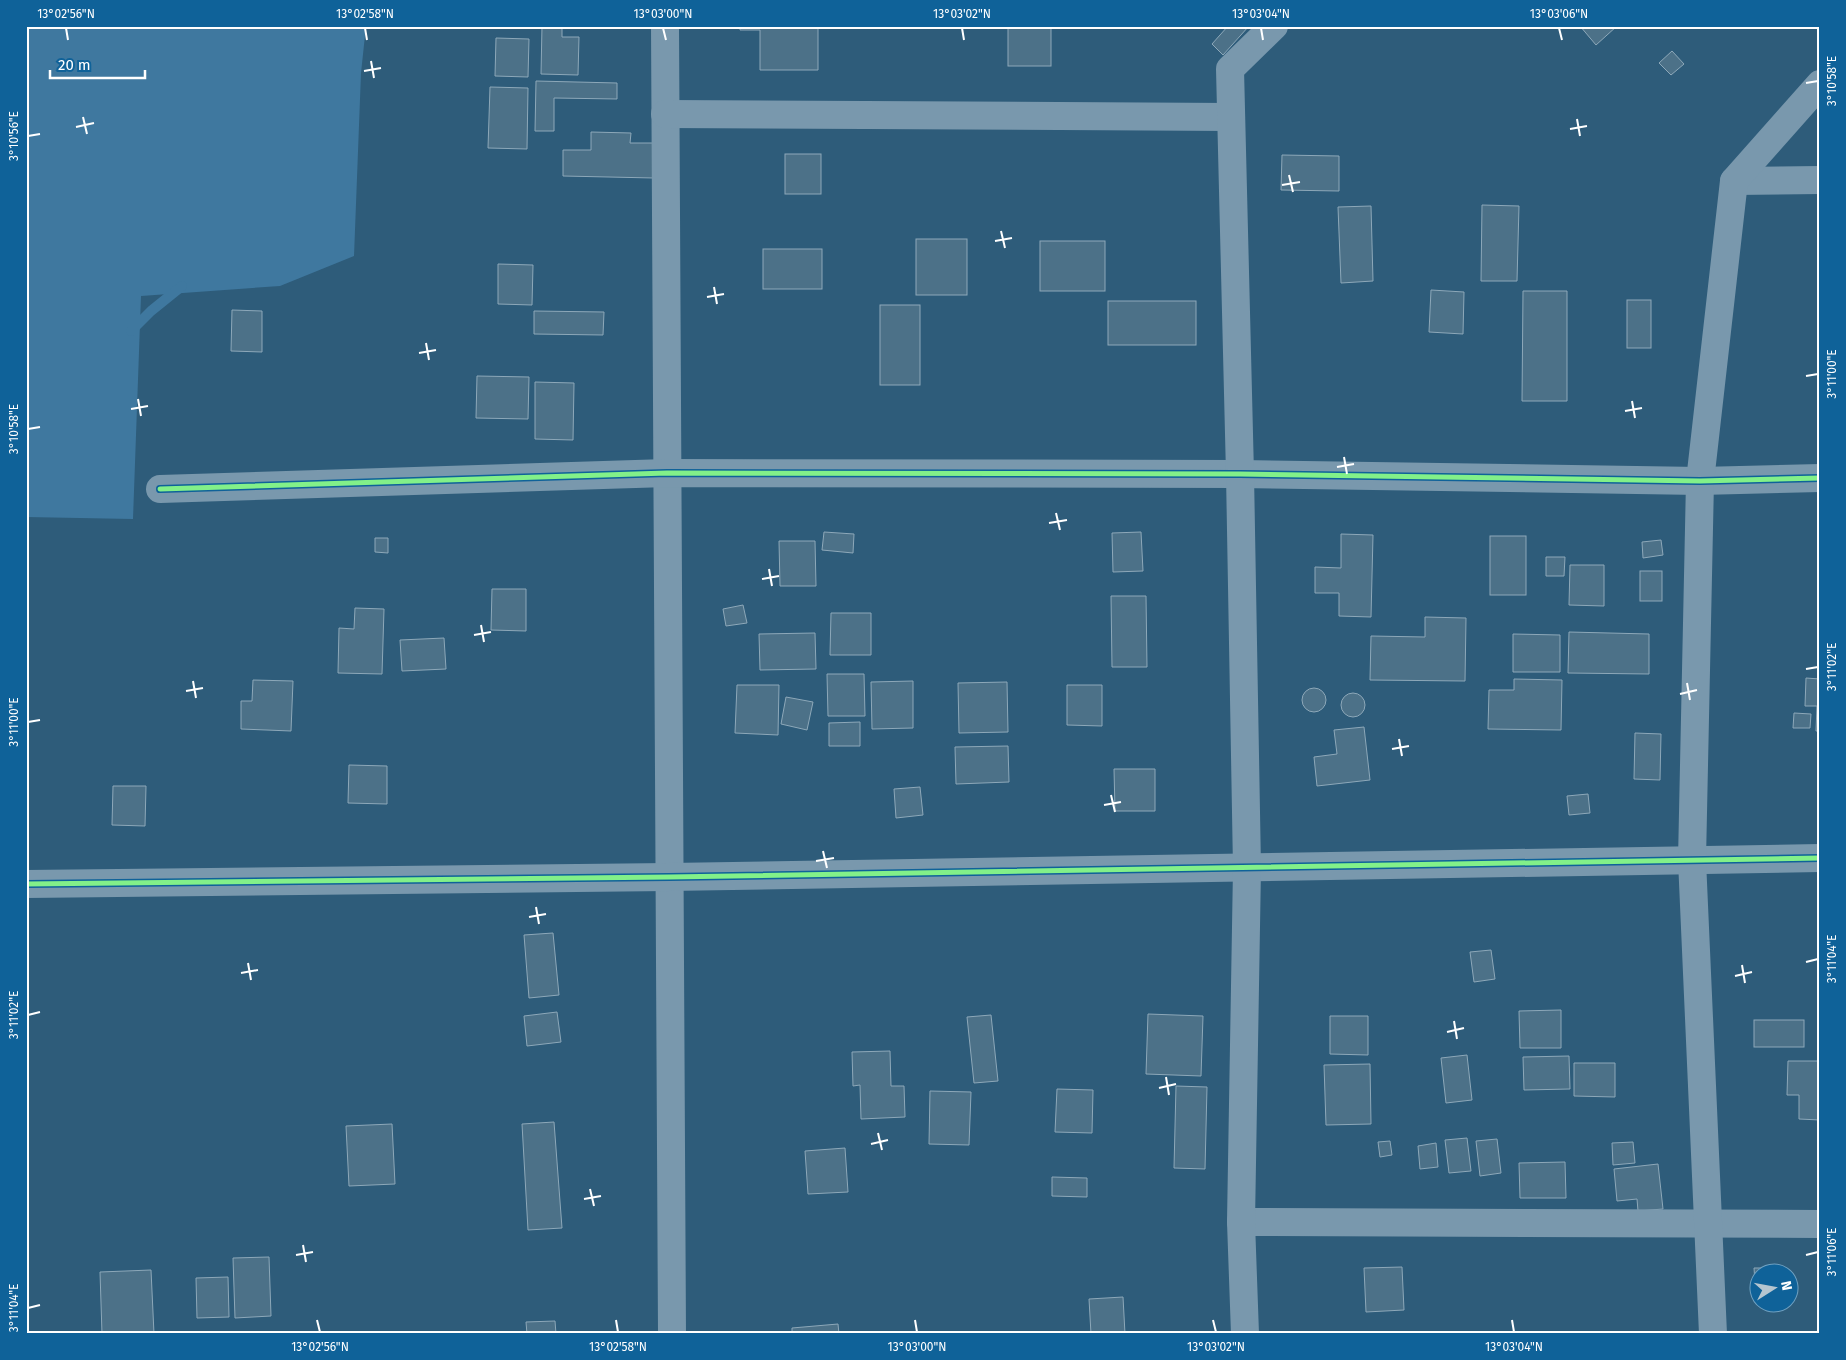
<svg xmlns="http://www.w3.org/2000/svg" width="1846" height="1360" viewBox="0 0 1846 1360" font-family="'Fira Sans',sans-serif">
<rect width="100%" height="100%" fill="#2e5c7a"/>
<!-- water -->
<polygon fill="#3f789f" points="26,26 366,26 361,73 354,256 280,286 141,296 133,519 26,517"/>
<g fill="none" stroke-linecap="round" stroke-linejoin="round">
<!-- stream -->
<polyline stroke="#3f789f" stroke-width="10" points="131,331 151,311 182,286"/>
</g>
<!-- building -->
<g fill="#4c7188" stroke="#8da8b9">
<polygon points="542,26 562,26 562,37 579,37 578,75 541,74"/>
<polygon points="740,26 818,26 818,70 760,70 760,30 740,30"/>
<rect x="1008" y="26" width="43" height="40"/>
<polygon points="1228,26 1249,26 1223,55 1212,44"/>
<polygon points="1580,26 1617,26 1596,45"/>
<polygon points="496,38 529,39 528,77 495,76"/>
<polygon points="1672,51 1684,64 1671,75 1659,63"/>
<polygon points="536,81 617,83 617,99 554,98 554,131 535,131"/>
<polygon points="490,87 528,88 527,149 488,148"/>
<polygon points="591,132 631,133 630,143 655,143 654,178 563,176 563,150 591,150"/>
<rect x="785" y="154" width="36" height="40"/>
<polygon points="1282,155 1339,156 1339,191 1281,190"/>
<polygon points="1482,205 1519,206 1517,281 1481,281"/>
<polygon points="1371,206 1373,281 1341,283 1338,207"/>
<rect x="916" y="239" width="51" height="56"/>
<rect x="1040" y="241" width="65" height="50"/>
<rect x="763" y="249" width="59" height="40"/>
<polygon points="498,264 533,265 532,305 498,304"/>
<polygon points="1431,290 1464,292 1463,334 1429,332"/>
<polygon points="1523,291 1567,291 1567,401 1522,401"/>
<rect x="1627" y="300" width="24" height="48"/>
<rect x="1108" y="301" width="88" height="44"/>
<rect x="880" y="305" width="40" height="80"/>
<polygon points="232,310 262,311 262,352 231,351"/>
<polygon points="534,311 604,312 603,335 534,334"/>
<polygon points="477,376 529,377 528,419 476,418"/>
<polygon points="535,382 574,383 573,440 535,439"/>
<polygon points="824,532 854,534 853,553 822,550"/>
<polygon points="1141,532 1143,571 1113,572 1112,533"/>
<polygon points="1341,534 1373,535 1371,617 1339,616 1339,593 1315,593 1315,567 1341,568"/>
<rect x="1490" y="536" width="36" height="59"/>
<polygon points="375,538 388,538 388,553 375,552"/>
<polygon points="1661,540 1663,555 1643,558 1642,542"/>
<polygon points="779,541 815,541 816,586 780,586"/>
<polygon points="1546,557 1565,557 1564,576 1546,576"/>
<polygon points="1570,565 1604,565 1604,606 1569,605"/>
<rect x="1640" y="571" width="22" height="30"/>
<polygon points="492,589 526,589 526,631 491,630"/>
<polygon points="1111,596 1146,596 1147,667 1112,667"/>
<polygon points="743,605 747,623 726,626 723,609"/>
<polygon points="355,608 384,609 382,674 338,673 339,628 354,629"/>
<polygon points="831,613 871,613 871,655 830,655"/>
<polygon points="1425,617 1466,618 1465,681 1370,680 1371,636 1425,637"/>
<polygon points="1569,632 1649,634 1649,674 1568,673"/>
<polygon points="815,633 816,669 760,670 759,634"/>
<polygon points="1513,634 1560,635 1560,672 1513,672"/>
<polygon points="444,638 446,669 402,671 400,640"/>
<polygon points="827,674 864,674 865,716 828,716"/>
<polygon points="1806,678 1820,679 1820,731 1816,731 1817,706 1805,706"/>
<polygon points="1514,679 1562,680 1561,730 1488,729 1489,690 1514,690"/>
<polygon points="253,680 293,681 291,731 241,729 241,701 252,701"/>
<polygon points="913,681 913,728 872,729 871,682"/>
<polygon points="1007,682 1008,732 959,733 958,683"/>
<polygon points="737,685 779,685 778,735 735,733"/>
<polygon points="1067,685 1102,685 1102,726 1067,725"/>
<circle cx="1314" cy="700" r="12"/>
<circle cx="1353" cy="705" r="12"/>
<polygon points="786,697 813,702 807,730 781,724"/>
<polygon points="1794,713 1811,714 1810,728 1793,728"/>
<polygon points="860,722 860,746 829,746 829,723"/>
<polygon points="1364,727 1370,780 1317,786 1314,757 1337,754 1334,730"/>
<polygon points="1635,733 1661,734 1660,780 1634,779"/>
<polygon points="1008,746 1009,782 956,784 955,747"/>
<polygon points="349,765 387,766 387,804 348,803"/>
<polygon points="1114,769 1155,769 1155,811 1115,811"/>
<polygon points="113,786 146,786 145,826 112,825"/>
<polygon points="920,787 923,815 896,818 894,789"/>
<polygon points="1588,794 1590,813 1569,815 1567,796"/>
<polygon points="553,933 559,995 529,998 524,935"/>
<polygon points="1491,950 1495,979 1474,982 1470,952"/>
<polygon points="1561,1010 1561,1048 1520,1048 1519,1011"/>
<polygon points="557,1012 561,1042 527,1046 524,1016"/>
<polygon points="1148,1014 1203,1016 1201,1076 1146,1074"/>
<polygon points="991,1015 998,1081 974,1083 967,1017"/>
<polygon points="1330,1016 1368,1016 1368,1055 1330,1054"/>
<rect x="1754" y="1020" width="50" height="27"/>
<polygon points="890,1051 891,1086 904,1086 905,1117 861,1119 860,1085 853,1086 852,1052"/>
<polygon points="1467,1055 1472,1100 1446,1103 1441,1058"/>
<polygon points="1569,1056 1570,1089 1524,1090 1523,1057"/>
<polygon points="1788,1061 1820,1061 1820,1120 1799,1119 1799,1095 1787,1095"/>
<polygon points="1574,1063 1615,1063 1615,1097 1574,1096"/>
<polygon points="1370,1064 1371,1124 1326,1125 1324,1065"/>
<polygon points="1176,1086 1207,1087 1205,1169 1174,1168"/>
<polygon points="1057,1089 1093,1090 1092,1133 1055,1132"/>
<polygon points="930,1091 971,1092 969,1145 929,1144"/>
<polygon points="554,1122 562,1228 528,1230 522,1124"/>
<polygon points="392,1124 395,1184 349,1186 346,1126"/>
<polygon points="1467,1138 1471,1171 1449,1173 1445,1140"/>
<polygon points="1497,1139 1501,1173 1480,1176 1476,1141"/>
<polygon points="1390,1141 1392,1155 1380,1157 1378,1142"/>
<polygon points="1633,1142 1635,1163 1613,1165 1612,1143"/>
<polygon points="1436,1143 1438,1167 1420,1169 1418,1146"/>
<polygon points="845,1148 848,1192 808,1194 805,1151"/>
<polygon points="1565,1162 1566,1198 1520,1198 1519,1163"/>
<polygon points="1658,1164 1663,1209 1638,1211 1637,1199 1617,1201 1614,1169"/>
<polygon points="1052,1177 1087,1178 1087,1197 1052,1196"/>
<polygon points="269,1257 271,1316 235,1318 233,1258"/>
<polygon points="1402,1267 1404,1310 1366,1312 1364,1268"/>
<polygon points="1754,1268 1780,1268 1780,1272 1758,1272 1758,1296 1756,1296"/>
<polygon points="151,1270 154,1334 102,1334 100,1272"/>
<polygon points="228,1277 229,1317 197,1318 196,1278"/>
<polygon points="1123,1297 1125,1334 1091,1334 1089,1299"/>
<polygon points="555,1321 556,1334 527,1334 526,1322"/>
<polygon points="838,1324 839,1334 792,1334 792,1328"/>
</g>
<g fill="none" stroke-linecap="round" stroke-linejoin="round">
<!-- minor -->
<g stroke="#7998ad" stroke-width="28">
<polyline points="665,26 672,1334"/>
<polyline points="665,114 1231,117"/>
<polyline points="1734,181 1820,180"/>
<polyline points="160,489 667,473 1240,474 1700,481 1820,478"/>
<polyline points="26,884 669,877 1820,858"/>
<polyline points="1241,1222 1820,1224"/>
<polyline points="1245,1334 1241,1222 1247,868 1240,474 1230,69 1274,26"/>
<polyline points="1713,1334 1692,860 1700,481 1734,181 1820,84"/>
</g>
<!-- cycleway casing -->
<g stroke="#0f6299" stroke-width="8">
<g id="cycleway">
<polyline points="160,489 667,473 1240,474 1700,481 1820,478"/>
<polyline points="26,884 669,877 1820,858"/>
</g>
</g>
<!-- cycleway -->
<use href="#cycleway" stroke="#82f089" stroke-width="5"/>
</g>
<!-- ticks -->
<path fill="none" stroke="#fff" stroke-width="2" d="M66 28 68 40M365 28 367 40M663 28 666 40M962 28 964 40M1261 28 1263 40M1559 28 1562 40M371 61 374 78M364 71 381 68M1806 83 1818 81M83 117 87 134M1577 119 1580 136M76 127 94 123M1570 129 1587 126M28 136 40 134M1289 175 1293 192M1282 185 1300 182M1001 231 1005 248M995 241 1012 238M714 287 717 304M707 297 724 294M426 343 429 360M419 353 436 350M1806 376 1818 374M138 399 141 416M1632 401 1635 418M131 409 148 406M1625 411 1642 408M28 429 40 427M1344 457 1347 474M1337 467 1354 464M1056 513 1060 530M1049 523 1067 520M769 569 772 586M762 579 779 576M481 625 484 642M474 635 491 632M1806 669 1818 667M193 681 196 698M1687 683 1690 700M186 691 203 688M1680 694 1697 690M28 722 40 720M1399 739 1402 756M1392 749 1409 746M1111 795 1115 812M1104 805 1121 802M823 851 827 868M816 861 834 858M536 907 539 924M529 917 546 914M1806 962 1818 959M248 963 251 980M1742 965 1745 983M241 973 258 970M1735 976 1752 972M28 1015 40 1012M1454 1021 1457 1039M1447 1032 1464 1028M1166 1077 1169 1095M1159 1088 1176 1084M878 1133 882 1150M871 1144 888 1140M590 1189 594 1206M584 1199 601 1196M303 1245 306 1262M296 1255 313 1252M1806 1255 1818 1252M28 1308 40 1305M317 1320 320 1332M616 1320 618 1332M915 1320 917 1332M1213 1320 1216 1332M1512 1320 1514 1332"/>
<!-- border -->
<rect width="1846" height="1360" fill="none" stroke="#0f6299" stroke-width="55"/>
<!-- north arrow -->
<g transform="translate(1774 1288) rotate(79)"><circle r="24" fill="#0f6299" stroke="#6fa1c2"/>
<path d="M0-4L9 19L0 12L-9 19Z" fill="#b6c6d0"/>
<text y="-8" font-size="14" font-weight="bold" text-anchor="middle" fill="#ffffff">N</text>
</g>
<!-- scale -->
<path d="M50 70v8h95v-8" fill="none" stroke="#ffffff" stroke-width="2.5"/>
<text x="58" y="70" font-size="15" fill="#ffffff" stroke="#0f6299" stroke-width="4" paint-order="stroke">20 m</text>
<rect x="28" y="28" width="1790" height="1304" fill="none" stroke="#fff" stroke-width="2"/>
<g font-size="12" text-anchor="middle" fill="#fff">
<text x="66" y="18">13°02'56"N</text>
<text x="365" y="18">13°02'58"N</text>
<text x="663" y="18">13°03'00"N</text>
<text x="962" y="18">13°03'02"N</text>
<text x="1261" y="18">13°03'04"N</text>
<text x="1559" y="18">13°03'06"N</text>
<text transform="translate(1832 81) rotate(-90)" y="4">3°10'58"E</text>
<text transform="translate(14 136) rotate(-90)" y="4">3°10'56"E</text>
<text transform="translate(1832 374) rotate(-90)" y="4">3°11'00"E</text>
<text transform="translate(14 429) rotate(-90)" y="4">3°10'58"E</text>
<text transform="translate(1832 667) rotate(-90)" y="4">3°11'02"E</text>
<text transform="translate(14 722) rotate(-90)" y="4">3°11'00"E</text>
<text transform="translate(1832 959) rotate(-90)" y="4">3°11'04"E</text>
<text transform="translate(14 1015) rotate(-90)" y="4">3°11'02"E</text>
<text transform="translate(1832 1252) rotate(-90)" y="4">3°11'06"E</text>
<text transform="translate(14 1308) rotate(-90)" y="4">3°11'04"E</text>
<text x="320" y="1351">13°02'56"N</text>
<text x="618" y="1351">13°02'58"N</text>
<text x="917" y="1351">13°03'00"N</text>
<text x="1216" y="1351">13°03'02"N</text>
<text x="1514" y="1351">13°03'04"N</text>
</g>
</svg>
